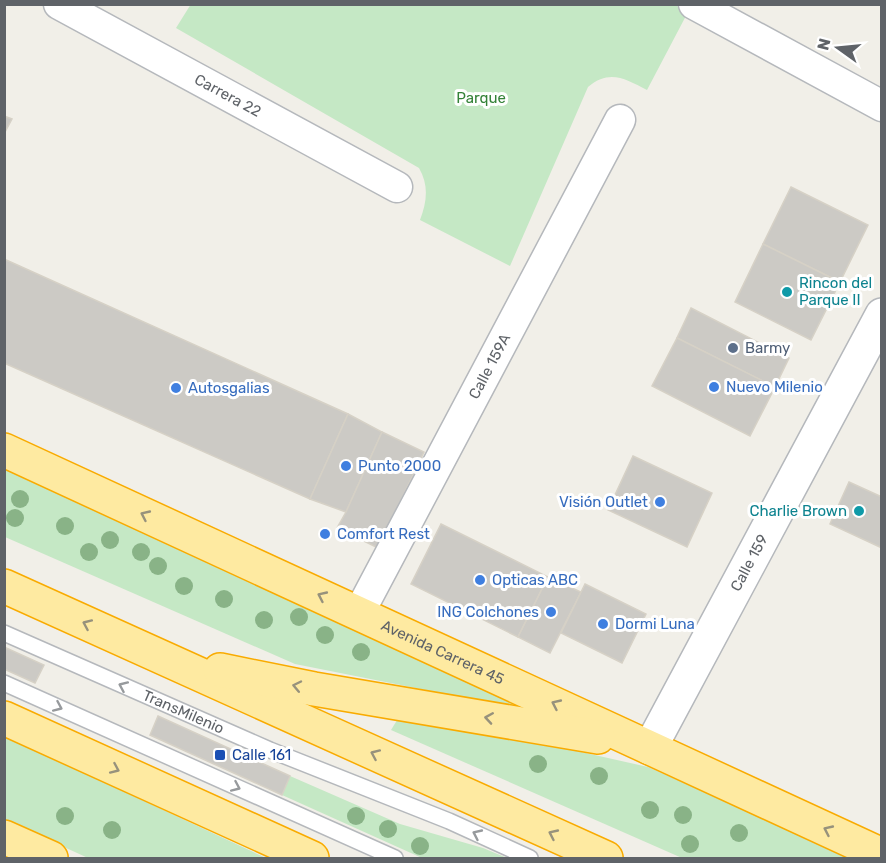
<svg xmlns="http://www.w3.org/2000/svg" width="886" height="863" viewBox="0 0 886 863" font-family="Rubik,sans-serif">
<rect width="100%" height="100%" fill="#f1efe8"/>
<!-- green -->
<g fill="#c5e8c5">
<path d="M191 4H622L625 6 626 4H673L688 12 647 90C625 79 610 69 588 87L510 266 420 220C427 202 429 185 419 168L176 28Z"/>
<polygon points="5,468 527,710 295,664 5,537"/>
<polygon points="399,717 528,740 648,767 853,858 682,858 391,730"/>
<polygon points="5,736 266,858 88,858 5,820"/>
<polygon points="290,776 400,824 483,848 507,858 422,858 282,795"/>
</g>
<!-- building -->
<g fill="#cccac5" stroke="#d6d1c6" stroke-width="1.5">
<polygon points="4,116 12,119 4,134"/>
<polygon points="791,187 868,225 840,282 763,244"/>
<polygon points="763,244 840,282 811,340 735,302"/>
<polygon points="4,259 348,414 310,499 4,363"/>
<polygon points="691,308 789,358 775,387 677,338"/>
<polygon points="677,338 775,387 750,436 652,386"/>
<polygon points="348,414 382,432 346,512 310,499"/>
<polygon points="382,432 424,452 378,548 337,528 346,512"/>
<polygon points="633,456 712,493 687,547 608,510"/>
<polygon points="849,482 882,497 882,548 830,524"/>
<polygon points="441,524 548,577 518,637 411,584"/>
<polygon points="548,577 581,592 550,653 518,637"/>
<polygon points="585,584 646,614 622,663 561,633"/>
<polygon points="4,647 44,665 35,683 4,669"/>
<polygon points="158,716 290,776 282,795 150,735"/>
</g>
<g fill="none" stroke-linecap="round" stroke-linejoin="round">
<!-- service casing -->
<g stroke="#b5b8bc" stroke-width="18">
<g id="service">
<path id="s1" d="M4 633 270 750 449 821 530 858"/>
<polyline points="4,683 395,858"/>
</g>
</g>
<!-- minor casing -->
<g stroke="#b5b8bc" stroke-width="33">
<g id="minor">
<path id="s2" d="M59 4 397 187"/>
<polyline points="694,4 882,106"/>
<path id="s3" d="M359 613 620 120"/>
</g>
</g>
<!-- tertiary casing -->
<g stroke="#b5b8bc" stroke-width="36">
<g id="tertiary">
<path id="s4" d="M650 748 882 315"/>
</g>
</g>
<!-- trunk casing -->
<g stroke="#f9ab00" stroke-width="36">
<g id="trunk">
<path id="s5" d="M4 450 882 855"/>
<polyline points="4,586 606,858"/>
<polyline points="220,670 314,689 598,737"/>
<polyline points="4,718 312,858"/>
<polyline points="4,837 51,858"/>
</g>
</g>
<!-- service -->
<use href="#service" stroke="#fff" stroke-width="15"/>
<!-- minor -->
<use href="#minor" stroke="#fff" stroke-width="30"/>
<!-- tertiary -->
<use href="#tertiary" stroke="#fff" stroke-width="33"/>
<!-- trunk -->
<use href="#trunk" stroke="#feeaa1" stroke-width="33"/>
</g>
<!-- trees -->
<g fill="#89b387">
<circle cx="20" cy="499" r="9"/>
<circle cx="15" cy="518" r="9"/>
<circle cx="65" cy="526" r="9"/>
<circle cx="110" cy="540" r="9"/>
<circle cx="89" cy="552" r="9"/>
<circle cx="141" cy="552" r="9"/>
<circle cx="158" cy="566" r="9"/>
<circle cx="184" cy="586" r="9"/>
<circle cx="224" cy="599" r="9"/>
<circle cx="299" cy="617" r="9"/>
<circle cx="264" cy="620" r="9"/>
<circle cx="325" cy="635" r="9"/>
<circle cx="361" cy="652" r="9"/>
<circle cx="538" cy="764" r="9"/>
<circle cx="599" cy="776" r="9"/>
<circle cx="650" cy="810" r="9"/>
<circle cx="683" cy="815" r="9"/>
<circle cx="65" cy="816" r="9"/>
<circle cx="356" cy="816" r="9"/>
<circle cx="388" cy="829" r="9"/>
<circle cx="112" cy="830" r="9"/>
<circle cx="739" cy="833" r="9"/>
<circle cx="690" cy="844" r="9"/>
<circle cx="420" cy="846" r="9"/>
</g>
<!-- one-way arrows -->
<defs><path id="oneway-chevron" d="M-2-3.5L2.5 0L-2 3.5" fill="none" stroke-width="1.6" stroke-linecap="round" stroke-linejoin="round" transform="scale(1.5)"/></defs>
<g stroke="#97927c">
<use href="#oneway-chevron" transform="translate(145 515) rotate(-155)"/>
<use href="#oneway-chevron" transform="translate(322 596) rotate(-155)"/>
<use href="#oneway-chevron" transform="translate(87 624) rotate(-156)"/>
<use href="#oneway-chevron" transform="translate(297 686) rotate(-168)"/>
<use href="#oneway-chevron" transform="translate(556 704) rotate(-155)"/>
<use href="#oneway-chevron" transform="translate(489 718) rotate(-171)"/>
<use href="#oneway-chevron" transform="translate(375 754) rotate(-156)"/>
<use href="#oneway-chevron" transform="translate(115 769) rotate(24)"/>
<use href="#oneway-chevron" transform="translate(828 830) rotate(-155)"/>
<use href="#oneway-chevron" transform="translate(553 834) rotate(-155)"/>
</g>
<g stroke="#979a9d">
<use href="#oneway-chevron" transform="translate(123 686) rotate(-156)"/>
<use href="#oneway-chevron" transform="translate(58 707) rotate(24)"/>
<use href="#oneway-chevron" transform="translate(236 787) rotate(24)"/>
<use href="#oneway-chevron" transform="translate(477 834) rotate(-155)"/>
</g>
<!-- markers -->
<g fill="#0f9aa8" stroke="#fff" stroke-width="2">
<circle cx="787" cy="292" r="6"/>
<circle cx="859" cy="511" r="6"/>
</g>
<circle fill="#5c6f8a" stroke="#fff" stroke-width="2" cx="733" cy="348" r="6"/>
<g fill="#3f7fe0" stroke="#fff" stroke-width="2">
<circle cx="714" cy="387" r="6"/>
<circle cx="176" cy="388" r="6"/>
<circle cx="346" cy="466" r="6"/>
<circle cx="660" cy="502" r="6"/>
<circle cx="325" cy="534" r="6"/>
<circle cx="480" cy="580" r="6"/>
<circle cx="551" cy="612" r="6"/>
<circle cx="603" cy="624" r="6"/>
</g>
<rect fill="#1a4fb4" stroke="#fff" stroke-width="2" x="214" y="749" width="12" height="12" rx="3"/>
<g text-anchor="middle" stroke-width="6" stroke-linejoin="round" paint-order="stroke">
<!-- street labels -->
<g font-size="15" fill="#5f6368" stroke="#fff">
<text dy="5" stroke="none"><textPath href="#s2" startOffset="192">Carrera 22</textPath></text>
<text dy="5" stroke="none"><textPath href="#s3" startOffset="279">Calle 159A</textPath></text>
<text dy="5" stroke="none"><textPath href="#s4" startOffset="210">Calle 159</textPath></text>
<text dy="5" stroke="none"><textPath href="#s5" startOffset="483">Avenida Carrera 45</textPath></text>
<text dy="5" stroke="none"><textPath href="#s1" startOffset="196">TransMilenio</textPath></text>
</g>
<!-- park labels -->
<g font-size="15" fill="#348238" stroke="#fff">
<text x="481" y="103">Parque</text>
</g>
<!-- culture labels -->
<g font-size="15" fill="#0d838f" stroke="#fff" text-anchor="start">
<text x="799" y="288">Rincon del<tspan x="799" dy="17">Parque II</tspan></text>
<text x="847" y="516" text-anchor="end">Charlie Brown</text>
</g>
<!-- service labels -->
<g font-size="15" fill="#4e5e75" stroke="#fff" text-anchor="start">
<text x="745" y="353">Barmy</text>
</g>
<!-- shop labels -->
<g font-size="15" fill="#366cbe" stroke="#fff" text-anchor="start">
<text x="726" y="392">Nuevo Milenio</text>
<text x="188" y="393">Autosgalias</text>
<text x="358" y="471">Punto 2000</text>
<text x="648" y="507" text-anchor="end">Visión Outlet</text>
<text x="337" y="539">Comfort Rest</text>
<text x="492" y="585">Opticas ABC</text>
<text x="539" y="617" text-anchor="end">ING Colchones</text>
<text x="615" y="629">Dormi Luna</text>
</g>
<!-- transit labels -->
<g font-size="15" fill="#164399" stroke="#fff" text-anchor="start">
<text x="232" y="760">Calle 161</text>
</g>
</g>
<!-- border -->
<rect width="886" height="863" fill="none" stroke="#5f6368" stroke-width="12"/>
<!-- north arrow -->
<g transform="translate(838 48) rotate(285)" stroke="#ffffff" stroke-width="4.5" paint-order="stroke">
<path d="M0-4.5L10 22L0 15L-10 22Z" fill="#5f6368"/>
<text y="-9" font-size="16" font-weight="bold" text-anchor="middle" fill="#5f6368">N</text>
</g>
</svg>
